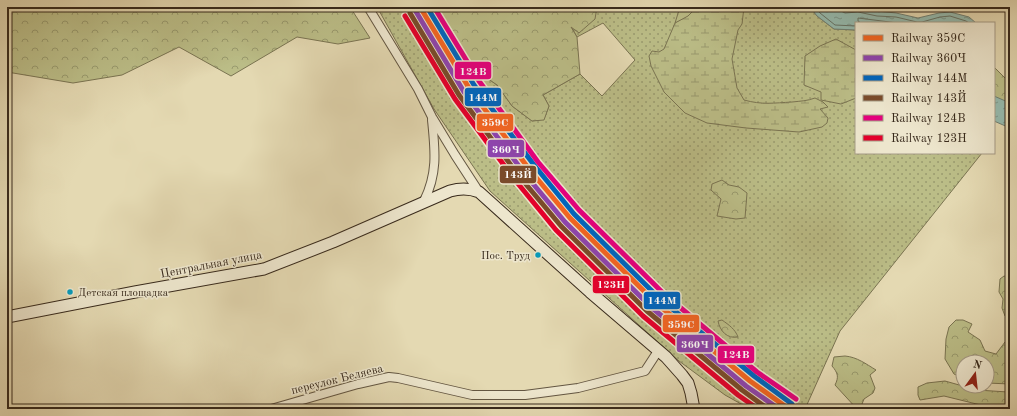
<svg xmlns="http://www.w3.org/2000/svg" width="1017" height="416" viewBox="0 0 1017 416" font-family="'Old Standard TT',serif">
<defs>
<pattern id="grass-dots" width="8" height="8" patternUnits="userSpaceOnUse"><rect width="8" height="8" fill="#bbbd87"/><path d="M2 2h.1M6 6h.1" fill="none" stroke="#999a6e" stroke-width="1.8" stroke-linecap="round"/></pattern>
<pattern id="forest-crowns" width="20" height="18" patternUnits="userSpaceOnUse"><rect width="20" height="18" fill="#bbbd87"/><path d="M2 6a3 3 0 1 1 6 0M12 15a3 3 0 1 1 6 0" fill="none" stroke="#999a6e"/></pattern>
<pattern id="wetland-marsh" width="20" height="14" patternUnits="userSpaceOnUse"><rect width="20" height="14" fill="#bbbd87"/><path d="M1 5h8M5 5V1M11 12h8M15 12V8" fill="none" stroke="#999a6e"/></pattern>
<pattern id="water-ripples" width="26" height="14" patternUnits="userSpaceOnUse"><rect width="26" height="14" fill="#95baae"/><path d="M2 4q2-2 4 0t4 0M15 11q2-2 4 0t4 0" fill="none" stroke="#7b978d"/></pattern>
</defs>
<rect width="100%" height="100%" fill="#e4d9b2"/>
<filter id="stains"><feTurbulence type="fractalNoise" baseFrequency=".005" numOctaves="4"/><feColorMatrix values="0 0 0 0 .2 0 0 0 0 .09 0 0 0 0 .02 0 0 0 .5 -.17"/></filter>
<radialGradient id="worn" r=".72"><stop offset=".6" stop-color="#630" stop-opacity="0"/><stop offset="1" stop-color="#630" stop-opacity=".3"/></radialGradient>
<!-- grass -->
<polygon fill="url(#grass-dots)" stroke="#7a7452" points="377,7 433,7 436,14 473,68 497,85 512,106 532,121 544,119 549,106 543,95 580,74 602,96 635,60 603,23 577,37 564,13 557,7 810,7 817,16 834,29 856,30 856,153 982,153 840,331 805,409 750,409 725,395 679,361 490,191 434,109"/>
<!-- forest -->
<g fill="url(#forest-crowns)" stroke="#7a7452">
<polygon points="7,7 350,7 370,38 338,44 297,37 231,76 179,47 122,75 73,83 7,72"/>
<polygon points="433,7 597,7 595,19 579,33 571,27 577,37 580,74 543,95 549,106 544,120 532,121 512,106 497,85 473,68 450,33 436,14"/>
<polygon points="680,7 714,7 675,23"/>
<polygon points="994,67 1010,83 1010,112 994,99"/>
<polygon points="722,180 729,185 739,187 747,193 745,218 736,219 717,216 721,199 711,190 712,184"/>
<polygon points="1004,276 1010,277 1010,316 1005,316 1002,308 1003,299 999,292 1000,279"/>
<path d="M722 320C729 325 735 329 738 337 727 339 720 331 718 321Z"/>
<polygon points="956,320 963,320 972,324 968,332 980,340 985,351 996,354 1005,342 1010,345 1010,384 987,383 987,362 963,362 963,378 954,374 945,359 946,339 949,327"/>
<path d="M845 356C857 357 866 364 876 370L870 375 875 388 873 393 864 399 860 409H857L835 385C839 377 838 373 832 366L834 357Z"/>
<polygon points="945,381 977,390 1008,392 1010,393 1010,409 997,409 944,396 920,400 918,395 918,387 927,383"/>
</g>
<!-- wetland -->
<g fill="url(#wetland-marsh)" stroke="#7a7452">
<path d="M697 7H744L742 24 738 30 732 59 737 88 744 100C762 105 774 103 792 102 801 101 807 101 815 98L823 102 828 107 820 109 828 118 827 123 822 127 799 132 746 128 707 123 685 113 664 92 651 66 649 56 652 51 659 52 664 49 675 23 688 16Z"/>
<polygon points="836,39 856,50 856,98 841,104 821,100 821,92 804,85 805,56 820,46"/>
</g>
<!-- water -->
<g fill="url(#water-ripples)" stroke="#708074">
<polygon points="810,7 835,7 850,10 858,9 896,13 918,18 939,13 950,12 969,17 976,23 856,23 856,30 834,29 817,16"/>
<polygon points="994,96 1010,103 1010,128 994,121"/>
</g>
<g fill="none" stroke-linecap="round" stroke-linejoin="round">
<!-- shore -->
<g stroke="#667265" stroke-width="1">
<polyline points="815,7 820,13 835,25 856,26"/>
<polyline points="840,7 841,11 845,13 858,12 877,16 896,17 917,22 922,22 940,17 950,16 966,21 969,23"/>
<polyline points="861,23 858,21 858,18 898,23"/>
</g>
<!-- street casing -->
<g stroke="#635642" stroke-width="10">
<g id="street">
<polyline points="368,7 418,89 432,117 455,155 479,192"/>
<path d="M424 201C438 173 435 150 432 120"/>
<polyline points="271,409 358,384 389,377 398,378 472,395 525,395 578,388 645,371 658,351"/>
</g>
</g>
<!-- secondary casing -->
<g stroke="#382a1c" stroke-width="13">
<path id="secondary" d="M7 317 135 292 264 269 333 242 450 191C461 188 469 188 479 192L590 292 666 357 682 375 688 383 691 393 694 409"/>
</g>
<!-- street -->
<use href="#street" stroke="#ede6cd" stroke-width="8"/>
<!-- secondary -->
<use href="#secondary" stroke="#ede6cd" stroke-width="11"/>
<!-- rail-1 casing -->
<g stroke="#ede6cd" stroke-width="8">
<polyline id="rail-1" points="420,7 469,88 529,169 570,218 655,302 750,381 789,409"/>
</g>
<!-- rail-2 casing -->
<g stroke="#ede6cd" stroke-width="8">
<polyline id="rail-2" points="415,10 464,92 524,173 565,222 651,307 746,386 779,409"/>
</g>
<!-- rail-3 casing -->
<g stroke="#ede6cd" stroke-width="8">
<polyline id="rail-3" points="427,7 474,85 534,165 574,214 659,298 754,376 792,404"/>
</g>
<!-- rail-4 casing -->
<g stroke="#ede6cd" stroke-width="8">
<polyline id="rail-4" points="410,13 459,95 519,176 561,226 647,311 742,390 768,409"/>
</g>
<!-- rail-5 casing -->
<g stroke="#ede6cd" stroke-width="8">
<polyline id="rail-5" points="434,7 479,81 538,162 579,210 663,293 757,372 796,399"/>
</g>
<!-- rail-6 casing -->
<g stroke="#ede6cd" stroke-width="8">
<polyline id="rail-6" points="405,16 455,99 515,180 556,230 643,316 738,395 758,409"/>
</g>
<!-- rail-1 -->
<use href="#rail-1" stroke="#f26522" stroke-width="5"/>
<!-- rail-2 -->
<use href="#rail-2" stroke="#8e44ad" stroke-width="5"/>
<!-- rail-3 -->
<use href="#rail-3" stroke="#0065bd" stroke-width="5"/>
<!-- rail-4 -->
<use href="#rail-4" stroke="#7a4b2a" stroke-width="5"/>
<!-- rail-5 -->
<use href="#rail-5" stroke="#e5007d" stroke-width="5"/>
<!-- rail-6 -->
<use href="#rail-6" stroke="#e4002b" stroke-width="5"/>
</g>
<!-- markers -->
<g fill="#069cbc" stroke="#ede6cd" stroke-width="1.5">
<circle cx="538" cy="255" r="3.5"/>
<circle cx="70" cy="292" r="3.5"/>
</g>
<g text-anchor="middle" stroke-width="3" stroke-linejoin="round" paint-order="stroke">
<!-- bus labels -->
<g font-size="11" fill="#382a1c" stroke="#ede6cd" text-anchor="end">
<text x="530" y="259">Пос. Труд</text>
<text x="78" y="296" text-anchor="start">Детская площадка</text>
</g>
<!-- street labels -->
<g font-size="12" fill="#382a1c" stroke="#ede6cd">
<text transform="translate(211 264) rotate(-11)" y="4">Центральная улица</text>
<text transform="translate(337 379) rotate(-14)" y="4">переулок Беляева</text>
</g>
</g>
<g stroke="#ede6cd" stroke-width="1.5">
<rect x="454" y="61" width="38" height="19" rx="4" fill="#e5007d"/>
<rect x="464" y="87" width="38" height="20" rx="4" fill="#0065bd"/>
<rect x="476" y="113" width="38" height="19" rx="4" fill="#f26522"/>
<rect x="487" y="139" width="38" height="19" rx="4" fill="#8e44ad"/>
<rect x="499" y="165" width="38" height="19" rx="4" fill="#7a4b2a"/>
<rect x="592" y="275" width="38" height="19" rx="4" fill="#e4002b"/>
<rect x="643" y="291" width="38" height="19" rx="4" fill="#0065bd"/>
<rect x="662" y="314" width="38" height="19" rx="4" fill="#f26522"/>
<rect x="676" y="334" width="38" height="19" rx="4" fill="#8e44ad"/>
<rect x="717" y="345" width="38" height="19" rx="4" fill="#e5007d"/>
</g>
<g font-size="11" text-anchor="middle" font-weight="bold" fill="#fff">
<text x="473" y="75">124В</text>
<text x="483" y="101">144М</text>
<text x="495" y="126">359С</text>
<text x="506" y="153">360Ч</text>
<text x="518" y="178">143Й</text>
<text x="611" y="288">123Н</text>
<text x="662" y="304">144М</text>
<text x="681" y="328">359С</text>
<text x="695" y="348">360Ч</text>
<text x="736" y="358">124В</text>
</g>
<!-- margin -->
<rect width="1017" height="416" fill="none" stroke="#e4d9b2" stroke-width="24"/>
<rect x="8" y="8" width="1001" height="400" fill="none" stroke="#382a1c" stroke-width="2"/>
<rect x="12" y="12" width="993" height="392" fill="none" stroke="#382a1c"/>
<!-- legend -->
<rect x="855" y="22" width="140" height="132" fill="#ede6cd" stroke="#a59b86"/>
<rect x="863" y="35" width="20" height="6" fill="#f26522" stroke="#a59b86"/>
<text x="891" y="42" font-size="12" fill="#382a1c">Railway 359С</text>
<rect x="863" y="55" width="20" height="6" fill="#8e44ad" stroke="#a59b86"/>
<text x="891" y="62" font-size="12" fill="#382a1c">Railway 360Ч</text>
<rect x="863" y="75" width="20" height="6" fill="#0065bd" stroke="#a59b86"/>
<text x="891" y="82" font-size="12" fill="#382a1c">Railway 144М</text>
<rect x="863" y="95" width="20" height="6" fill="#7a4b2a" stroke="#a59b86"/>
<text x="891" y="102" font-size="12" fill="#382a1c">Railway 143Й</text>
<rect x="863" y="115" width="20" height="6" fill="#e5007d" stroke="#a59b86"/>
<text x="891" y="122" font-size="12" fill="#382a1c">Railway 124В</text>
<rect x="863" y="135" width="20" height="6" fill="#e4002b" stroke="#a59b86"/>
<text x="891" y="142" font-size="12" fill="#382a1c">Railway 123Н</text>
<!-- north arrow -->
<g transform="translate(975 374) rotate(15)"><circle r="19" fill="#ede6cd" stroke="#a59b86"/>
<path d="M0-3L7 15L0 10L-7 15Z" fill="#8f2418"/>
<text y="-6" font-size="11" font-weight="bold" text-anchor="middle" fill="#382a1c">N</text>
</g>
<rect width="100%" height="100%" filter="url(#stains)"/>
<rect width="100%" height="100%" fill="url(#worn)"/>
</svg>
